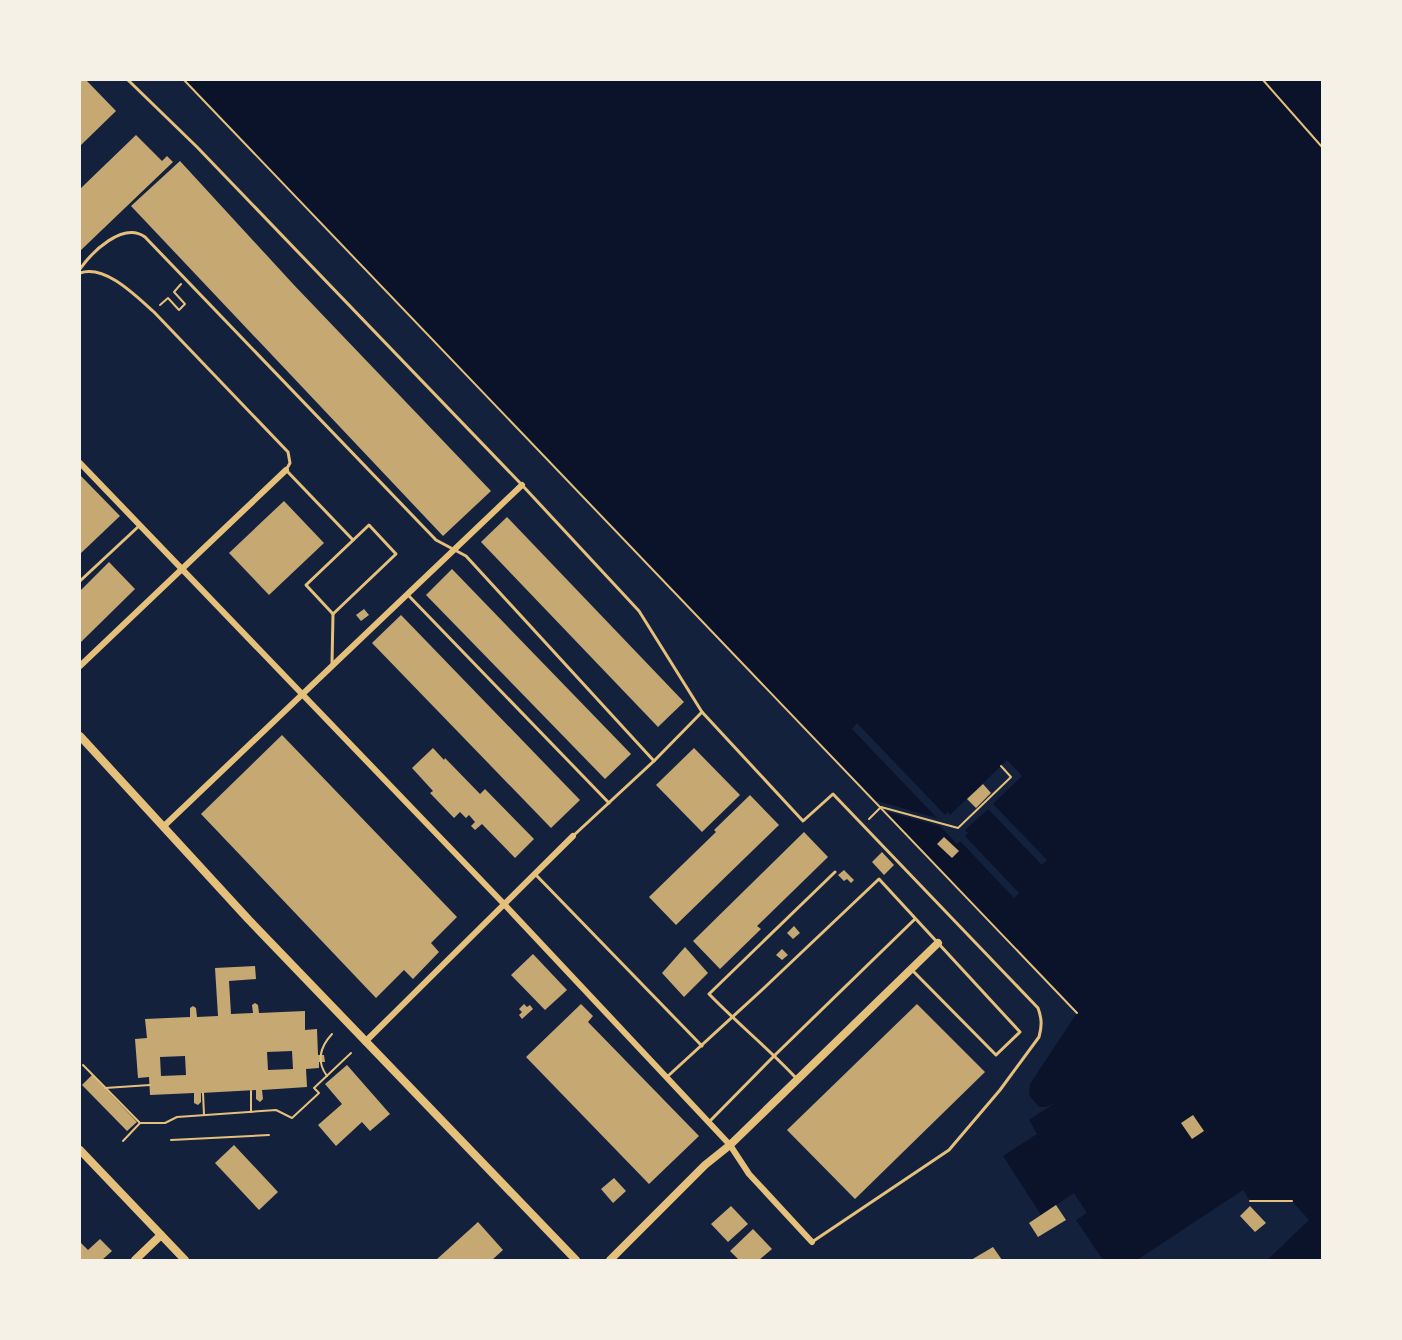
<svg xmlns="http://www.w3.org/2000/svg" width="1402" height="1340" viewBox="0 0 1402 1340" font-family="Merriweather,serif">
<rect width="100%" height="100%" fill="#14213d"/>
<!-- water -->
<polygon fill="#0b132b" points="184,80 1322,80 1322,1260 1267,1260 1309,1220 1292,1201 1250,1201 1243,1190 1137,1260 1103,1260 1076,1220 1087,1213 1074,1193 1041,1215 1003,1156 1037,1134 1029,1120 1056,1102 1046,1107 1039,1107 1029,1095 1030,1084 1077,1013"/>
<!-- pier -->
<polygon fill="#14213d" points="857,723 945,815 948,812 950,815 1007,760 1022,776 993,804 1047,860 1042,865 988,809 965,830 968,833 965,836 1019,893 1014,898 960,841 957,844 940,826 888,812 887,815 875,803 877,801 937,818 852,729"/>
<!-- building -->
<g fill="#c6a872" fill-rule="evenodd">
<polygon points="80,80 86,80 116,111 80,146"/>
<polygon points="136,135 162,161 167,156 173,162 80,251 80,189"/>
<polygon points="180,161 294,285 491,491 443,536 131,206"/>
<polygon points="80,475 120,516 80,554"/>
<polygon points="284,501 324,543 269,595 229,553"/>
<polygon points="507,517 684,702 658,727 481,542"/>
<polygon points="109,562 135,589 80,643 80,591"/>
<polygon points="452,569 631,754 605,779 426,595"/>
<polygon points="364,609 369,615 361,621 356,615"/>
<polygon points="401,615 580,800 551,828 372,643"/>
<polygon points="282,735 457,917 431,943 439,952 413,979 404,970 376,998 201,814"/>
<polygon points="433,748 444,760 445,758 480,794 485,789 534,839 515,858 482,824 475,830 471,826 475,822 469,815 466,818 460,812 454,818 430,793 433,791 412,768"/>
<polygon points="694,748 740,795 702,832 656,785"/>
<polygon points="983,784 991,793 976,808 967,799"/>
<polygon points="750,795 779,825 676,925 649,897 716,832 714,830"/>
<polygon points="804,832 828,857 757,926 761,929 720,969 693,941"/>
<polygon points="944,837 959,851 952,858 937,844"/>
<polygon points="882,852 894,865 884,875 872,862"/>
<polygon points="844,870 854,880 851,883 847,879 844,881 838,875"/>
<polygon points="794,926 800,933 793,939 787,933"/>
<polygon points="685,947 708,973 684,997 662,973"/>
<polygon points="782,949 788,955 782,960 776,955"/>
<polygon points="533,954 567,990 545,1010 511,975"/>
<path d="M255 966 256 979 229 981 231 1014 253 1013 252 1005 255 1003 258 1005 259 1013 305 1011V1030L317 1029 318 1055H324L325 1062H319V1068L306 1069 307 1087 262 1090 263 1099 260 1102 256 1099V1090L201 1093V1102L198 1105 194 1103V1093L150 1095 149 1077 138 1078 135 1039 147 1038 145 1019 190 1017V1008L193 1006 196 1008 197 1017 218 1016 215 968ZM292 1051 293 1069 268 1070 267 1052ZM185 1056 186 1075 161 1076 160 1057Z"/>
<polygon points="524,1004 527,1007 530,1005 533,1009 522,1019 519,1015 522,1012 519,1009"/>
<polygon points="581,1004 593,1016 588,1022 699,1136 649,1184 526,1057"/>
<polygon points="917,1004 985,1072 855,1199 787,1130"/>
<polygon points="347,1065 390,1114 370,1131 362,1122 336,1146 318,1125 342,1104 325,1084"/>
<polygon points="92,1075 137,1122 127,1131 82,1085"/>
<polygon points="1193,1115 1204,1131 1192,1139 1181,1123"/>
<polygon points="234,1145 278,1192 259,1210 215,1163"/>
<polygon points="614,1178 626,1191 613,1203 601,1189"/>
<polygon points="1056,1205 1066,1220 1038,1237 1029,1223"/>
<polygon points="731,1206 748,1224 728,1242 711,1224"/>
<polygon points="1250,1206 1266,1223 1255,1232 1240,1216"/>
<polygon points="478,1222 503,1250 492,1260 436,1260"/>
<polygon points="753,1229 772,1249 759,1260 739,1260 730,1251"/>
<polygon points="100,1239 112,1251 102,1260 80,1260 80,1242 88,1250"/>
<polygon points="993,1247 1002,1260 971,1260"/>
</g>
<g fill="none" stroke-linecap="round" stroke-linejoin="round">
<!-- path -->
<g stroke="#e5c07b" stroke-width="2">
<polyline points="184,80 1077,1013"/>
<polyline points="1263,80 1322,147"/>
<polyline points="160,305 168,298 179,310 185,304 174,292 181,284"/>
<polyline points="869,819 881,807 958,828 1011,777 1001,766"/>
<polyline points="83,1065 140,1123"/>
<path d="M327 1076C316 1061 320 1047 332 1034"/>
<polyline points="105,1088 150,1085"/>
<polyline points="251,1091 251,1112"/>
<polyline points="203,1093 204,1115"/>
<polyline points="171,1140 269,1135"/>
<polyline points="123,1141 140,1123 165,1123 177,1117 276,1110 292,1118 319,1093 314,1088 351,1053"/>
<polyline points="1250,1201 1292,1201"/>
</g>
<!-- service -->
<g stroke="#e5c07b" stroke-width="3">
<path d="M128 80 197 147 522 485 639 611 702 712 803 821 833 794 1038 1008C1042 1019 1042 1026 1039 1037L1000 1090 949 1150 812 1242"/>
<path d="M80 269C92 252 123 221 145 237L436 540 466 556 654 761"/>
<path d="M80 273C105 264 136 296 154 312L288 452 290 463 286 470 353 540"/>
<polygon points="369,525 396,554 333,614 306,585"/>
<polyline points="80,581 139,526"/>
<polyline points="408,595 609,803"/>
<polyline points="332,663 333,614"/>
<polyline points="573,836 654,761 702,712"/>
<polyline points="536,875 702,1046"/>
<polyline points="668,1076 764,988 879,879 1020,1032 996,1055 912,970"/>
<path d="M797 1079C769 1049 737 1023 709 994L835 872"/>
<polyline points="709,1122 775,1055 915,919"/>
</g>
<!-- minor -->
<g stroke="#e5c07b" stroke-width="6">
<polyline points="80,463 504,904 730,1145 749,1174 812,1242"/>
<polyline points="80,666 286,470"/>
<polyline points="163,827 522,485"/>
<polyline points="365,1042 573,836"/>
</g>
<!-- tertiary -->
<g stroke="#e5c07b" stroke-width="8">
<polyline points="80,736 249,920 576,1260"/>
<polyline points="80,1150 185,1260"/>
<polyline points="135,1260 161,1235"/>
<polyline points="610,1260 705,1165 730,1145 938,943"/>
</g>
</g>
<!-- border -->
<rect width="1402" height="1340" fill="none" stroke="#f6f1e7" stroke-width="162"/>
</svg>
